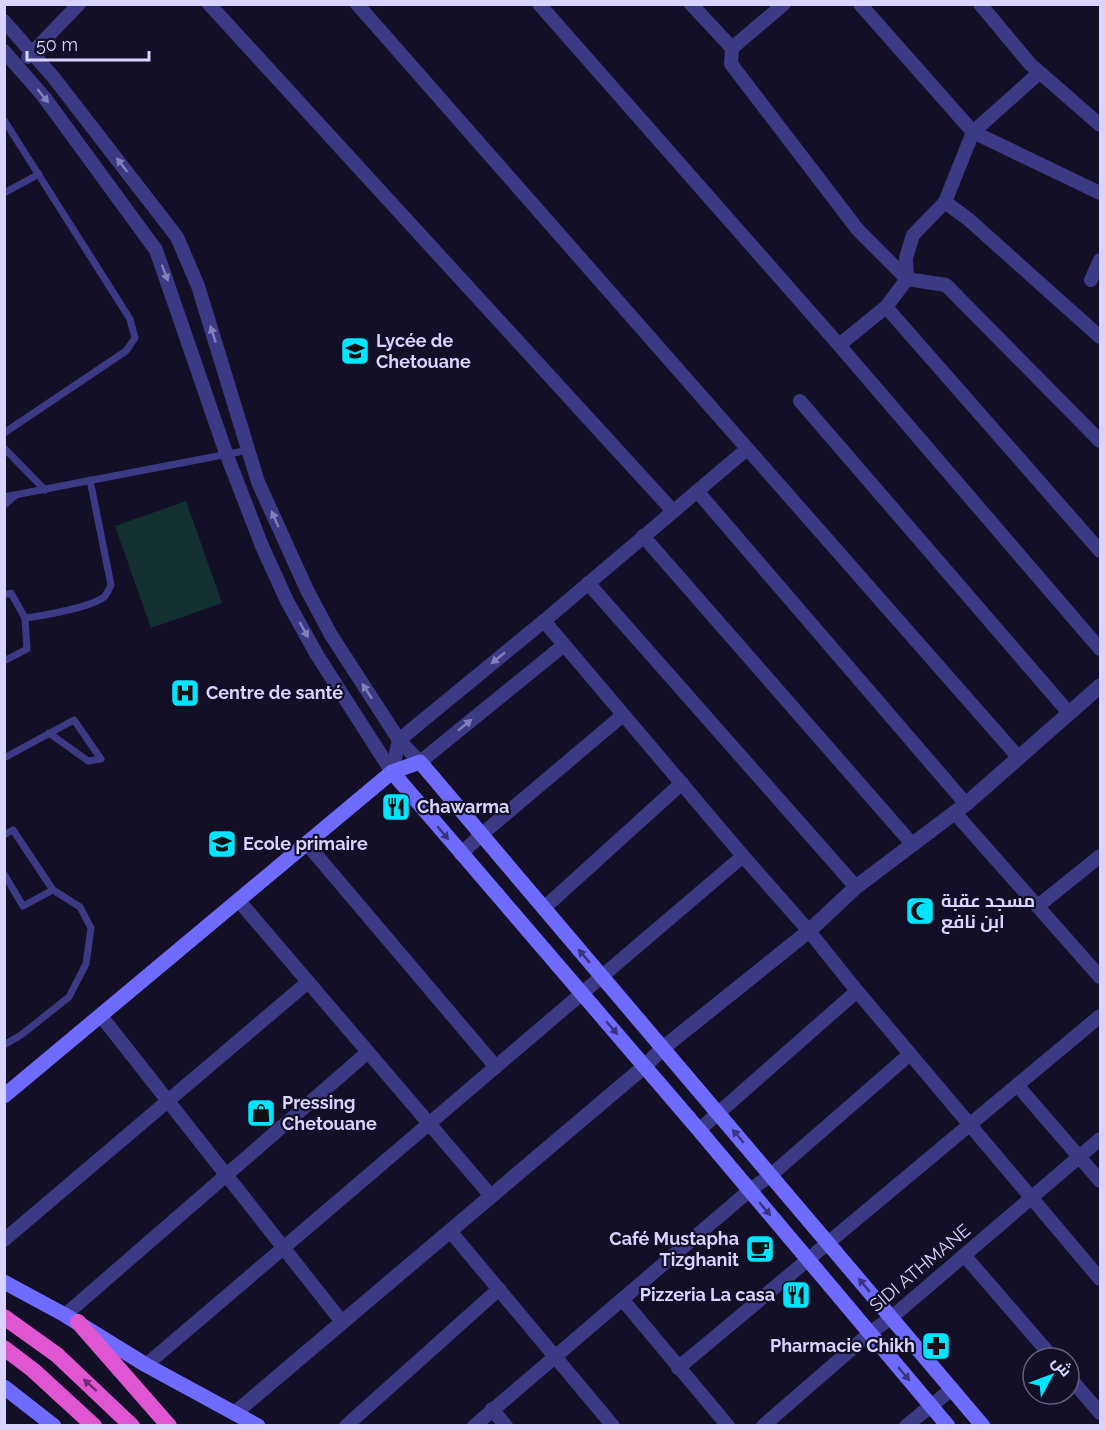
<svg xmlns="http://www.w3.org/2000/svg" width="1105" height="1430" viewBox="0 0 1105 1430" font-family="Raleway,Cairo,sans-serif">
<rect width="100%" height="100%" fill="#130f26"/>
<!-- green -->
<polygon fill="#12302f" points="186,501 222,603 151,628 115,526"/>
<g fill="none" stroke-linecap="round" stroke-linejoin="round">
<!-- service -->
<g stroke="#3d3a85" stroke-width="7">
<polyline points="4,120 130,319 135,338 126,351 4,433"/>
<polyline points="4,193 39,174"/>
<polyline points="4,448 45,490"/>
<polyline points="4,497 249,450"/>
<polyline points="4,505 16,495"/>
<polyline points="4,595 11,593 25,618 27,649 4,661"/>
<path d="M25 618C42 616 92 607 104 597 107 594 109 589 111 585L90 480"/>
<polyline points="4,758 74,720 101,759 88,761 49,733"/>
<polyline points="4,835 13,830 53,890 80,907 91,928 86,964 69,997 21,1035 4,1045"/>
<polyline points="4,874 23,906 53,890"/>
</g>
<!-- minor -->
<g stroke="#3d3a85" stroke-width="14">
<polyline points="209,4 673,511"/>
<polyline points="357,4 1019,758"/>
<polyline points="539,4 839,345 886,307 907,279 906,258 913,235 945,202 973,132 1039,73"/>
<polyline points="691,4 732,48"/>
<polyline points="784,4 732,48 731,64 858,230 907,279 946,285 1100,441"/>
<polyline points="860,4 973,132 1100,193"/>
<polyline points="980,4 1030,64 1100,125"/>
<polyline points="4,21 54,78 177,237 198,286 258,482 307,590 331,635 399,740 420,762 564,645"/>
<polyline points="4,51 44,97 156,250 226,453 262,546 287,601 317,655 392,772"/>
<polyline points="28,57 79,4"/>
<polyline points="945,202 968,219 1100,337"/>
<polyline points="1091,280 1100,260"/>
<polyline points="886,307 1100,551"/>
<polyline points="839,345 1100,649"/>
<polyline points="800,401 1069,713"/>
<polyline points="747,449 544,621 743,856 809,931 857,991 1100,1279"/>
<polyline points="697,491 966,804"/>
<polyline points="643,536 913,845"/>
<polyline points="588,583 856,887"/>
<polyline points="392,772 399,740 544,621"/>
<polyline points="955,813 1100,977"/>
<polyline points="307,844 496,1067"/>
<polyline points="461,854 482,834 623,715"/>
<polyline points="239,901 491,1196"/>
<polyline points="1038,906 1100,856"/>
<polyline points="544,908 682,783"/>
<polyline points="101,1016 342,1322"/>
<polyline points="1017,1085 1100,1181"/>
<polyline points="699,1130 857,991"/>
<polyline points="450,1231 613,1426"/>
<polyline points="4,1240 308,982"/>
<polyline points="964,1255 1053,1358"/>
<polyline points="622,1299 728,1426"/>
<polyline points="65,1315 368,1052"/>
<polyline points="146,1365 743,856"/>
<polyline points="678,1368 1100,1016"/>
<polyline points="1069,1377 1100,1413"/>
<polyline points="492,1409 506,1426"/>
<polyline points="346,1426 499,1289"/>
<polyline points="474,1426 750,1190 771,1175 910,1054"/>
<polyline points="763,1426 870,1333 892,1317 1100,1139"/>
<polyline points="906,1426 952,1389"/>
</g>
<!-- tertiary -->
<polyline stroke="#3d3a85" stroke-width="15" points="235,1413 645,1066 663,1048 809,931 856,887 966,804 1100,686"/>
<!-- secondary -->
<g stroke="#6f6bff" stroke-width="15">
<polyline points="392,772 699,1130 948,1426"/>
<polyline points="4,1096 392,772 420,762 983,1426"/>
<polyline points="4,1282 65,1315 146,1365 258,1426"/>
<polyline points="4,1387 54,1426"/>
</g>
<!-- trunk -->
<g stroke="#e055d1" stroke-width="16">
<polyline points="4,1317 57,1355 132,1426"/>
<polyline points="78,1322 169,1426"/>
<polyline points="4,1348 33,1370 94,1426"/>
</g>
</g>
<!-- one-way arrows -->
<defs><path id="oneway-solid" d="M-6-.8H1V-3.2L6.5 0L1 3.2V.8H-6Z" transform="scale(1.5)"/></defs>
<g fill="#837fbc">
<use href="#oneway-solid" transform="translate(43 96) rotate(51)"/>
<use href="#oneway-solid" transform="translate(122 165) rotate(-128)"/>
<use href="#oneway-solid" transform="translate(165 273) rotate(69)"/>
<use href="#oneway-solid" transform="translate(213 334) rotate(-108)"/>
<use href="#oneway-solid" transform="translate(275 519) rotate(-114)"/>
<use href="#oneway-solid" transform="translate(304 630) rotate(61)"/>
<use href="#oneway-solid" transform="translate(498 658) rotate(141)"/>
<use href="#oneway-solid" transform="translate(367 691) rotate(-123)"/>
<use href="#oneway-solid" transform="translate(465 725) rotate(-39)"/>
</g>
<g fill="#38347d">
<use href="#oneway-solid" transform="translate(443 833) rotate(50)"/>
<use href="#oneway-solid" transform="translate(584 956) rotate(-130)"/>
<use href="#oneway-solid" transform="translate(612 1028) rotate(49)"/>
<use href="#oneway-solid" transform="translate(738 1136) rotate(-130)"/>
<use href="#oneway-solid" transform="translate(765 1209) rotate(50)"/>
<use href="#oneway-solid" transform="translate(864 1285) rotate(-130)"/>
<use href="#oneway-solid" transform="translate(904 1374) rotate(50)"/>
</g>
<use fill="#6f2e73" href="#oneway-solid" transform="translate(90 1385) rotate(-138)"/>
<!-- icons -->
<defs>
<g id="school-square" transform="scale(1.5)"><rect x="-9" y="-9" width="18" height="18" rx="4" fill="#00e5ff" stroke="#130f26"/><path d="M0-5L7-2L0 1L-7-2ZM-4 1L0 2.5L4 1V4Q0 6-4 4Z" fill="#111"/></g>
<g id="hospital-square" transform="scale(1.5)"><rect x="-9" y="-9" width="18" height="18" rx="4" fill="#00e5ff" stroke="#130f26"/><path d="M-5-5h3v3.5h4V-5h3V5h-3V1.5h-4V5h-3Z" fill="#111"/></g>
<g id="restaurant-square" transform="scale(1.5)"><rect x="-9" y="-9" width="18" height="18" rx="4" fill="#00e5ff" stroke="#130f26"/><path d="M-5-6h1v4h1v-4h1v4h1v-4h1v5L-1.5 .5V6h-2V.5L-5-1ZM5-6V6H3V1.5H1.5Q1.5-4 5-6Z" fill="#111"/></g>
<g id="mosque-square" transform="scale(1.5)"><rect x="-9" y="-9" width="18" height="18" rx="4" fill="#00e5ff" stroke="#130f26"/><path d="M3.5-4.9A6 6 0 1 0 3.5 4.9A5 5 0 1 1 3.5-4.9Z" fill="#111"/></g>
<g id="shop-square" transform="scale(1.5)"><rect x="-9" y="-9" width="18" height="18" rx="4" fill="#00e5ff" stroke="#130f26"/><path d="M-5-2.5h2.3a2.7 3.5 0 0 1 5.4 0H5L5.5 6h-11ZM-1.5-2.5h3a1.5 2.3 0 0 0-3 0Z" fill="#111"/></g>
<g id="cafe-square" transform="scale(1.5)"><rect x="-9" y="-9" width="18" height="18" rx="4" fill="#00e5ff" stroke="#130f26"/><path d="M-5.5-4.5H6V0H3Q3 3.5 0 3.5H-2.5Q-5.5 3.5-5.5 0ZM3-3.2v2h1.7v-2ZM-6 4.5H4V6H-6Z" fill="#111"/></g>
<g id="pharmacy-square" transform="scale(1.5)"><rect x="-9" y="-9" width="18" height="18" rx="4" fill="#00e5ff" stroke="#130f26"/><path d="M-2-6h4v4h4v4h-4v4h-4v-4h-4v-4h4Z" fill="#111"/></g>
</defs>
<g fill-rule="evenodd">
<use href="#school-square" x="355" y="351"/>
<use href="#hospital-square" x="185" y="693"/>
<use href="#restaurant-square" x="396" y="807"/>
<use href="#school-square" x="222" y="844"/>
<use href="#mosque-square" x="920" y="911"/>
<use href="#shop-square" x="261" y="1113"/>
<use href="#cafe-square" x="760" y="1249"/>
<use href="#restaurant-square" x="796" y="1295"/>
<use href="#pharmacy-square" x="936" y="1346"/>
</g>
<g text-anchor="middle" stroke-width="4.5" stroke-linejoin="round" paint-order="stroke">
<!-- poi labels -->
<g font-size="18" font-weight="bold" fill="#d9d4ff" stroke="#130f26" text-anchor="start">
<text x="376" y="347">Lycée de<tspan x="376" dy="21">Chetouane</tspan></text>
<text x="206" y="699">Centre de santé</text>
<text x="417" y="813">Chawarma</text>
<text x="243" y="850">Ecole primaire</text>
<text x="941" y="907">مسجد عقبة<tspan x="941" dy="21">ابن نافع</tspan></text>
<text x="282" y="1109">Pressing<tspan x="282" dy="21">Chetouane</tspan></text>
<text x="739" y="1245" text-anchor="end">Café Mustapha<tspan x="739" dy="21">Tizghanit</tspan></text>
<text x="775" y="1301" text-anchor="end">Pizzeria La casa</text>
<text x="915" y="1352" text-anchor="end">Pharmacie Chikh</text>
</g>
<!-- street labels -->
<g font-size="18" fill="#d9d4ff" stroke="#130f26">
<text transform="translate(920 1268) rotate(-40)" y="6">SIDI ATHMANE</text>
</g>
</g>
<!-- border -->
<rect width="1105" height="1430" fill="none" stroke="#d9d4ff" stroke-width="12"/>
<!-- north arrow -->
<g transform="translate(1051 1376) rotate(49)"><circle r="28" fill="#130f26" stroke="#625e7d" stroke-width="1.5"/>
<path d="M0-4.5L10 22L0 15L-10 22Z" fill="#00e5ff"/>
<text y="-9" font-size="16" font-weight="bold" text-anchor="middle" fill="#d9d4ff">ش</text>
</g>
<!-- scale -->
<path d="M27 51v9h122v-9" fill="none" stroke="#d9d4ff" stroke-width="3"/>
<text x="36" y="51" font-size="18" fill="#d9d4ff" stroke="#130f26" stroke-width="4.5" paint-order="stroke">50 m</text>
</svg>
